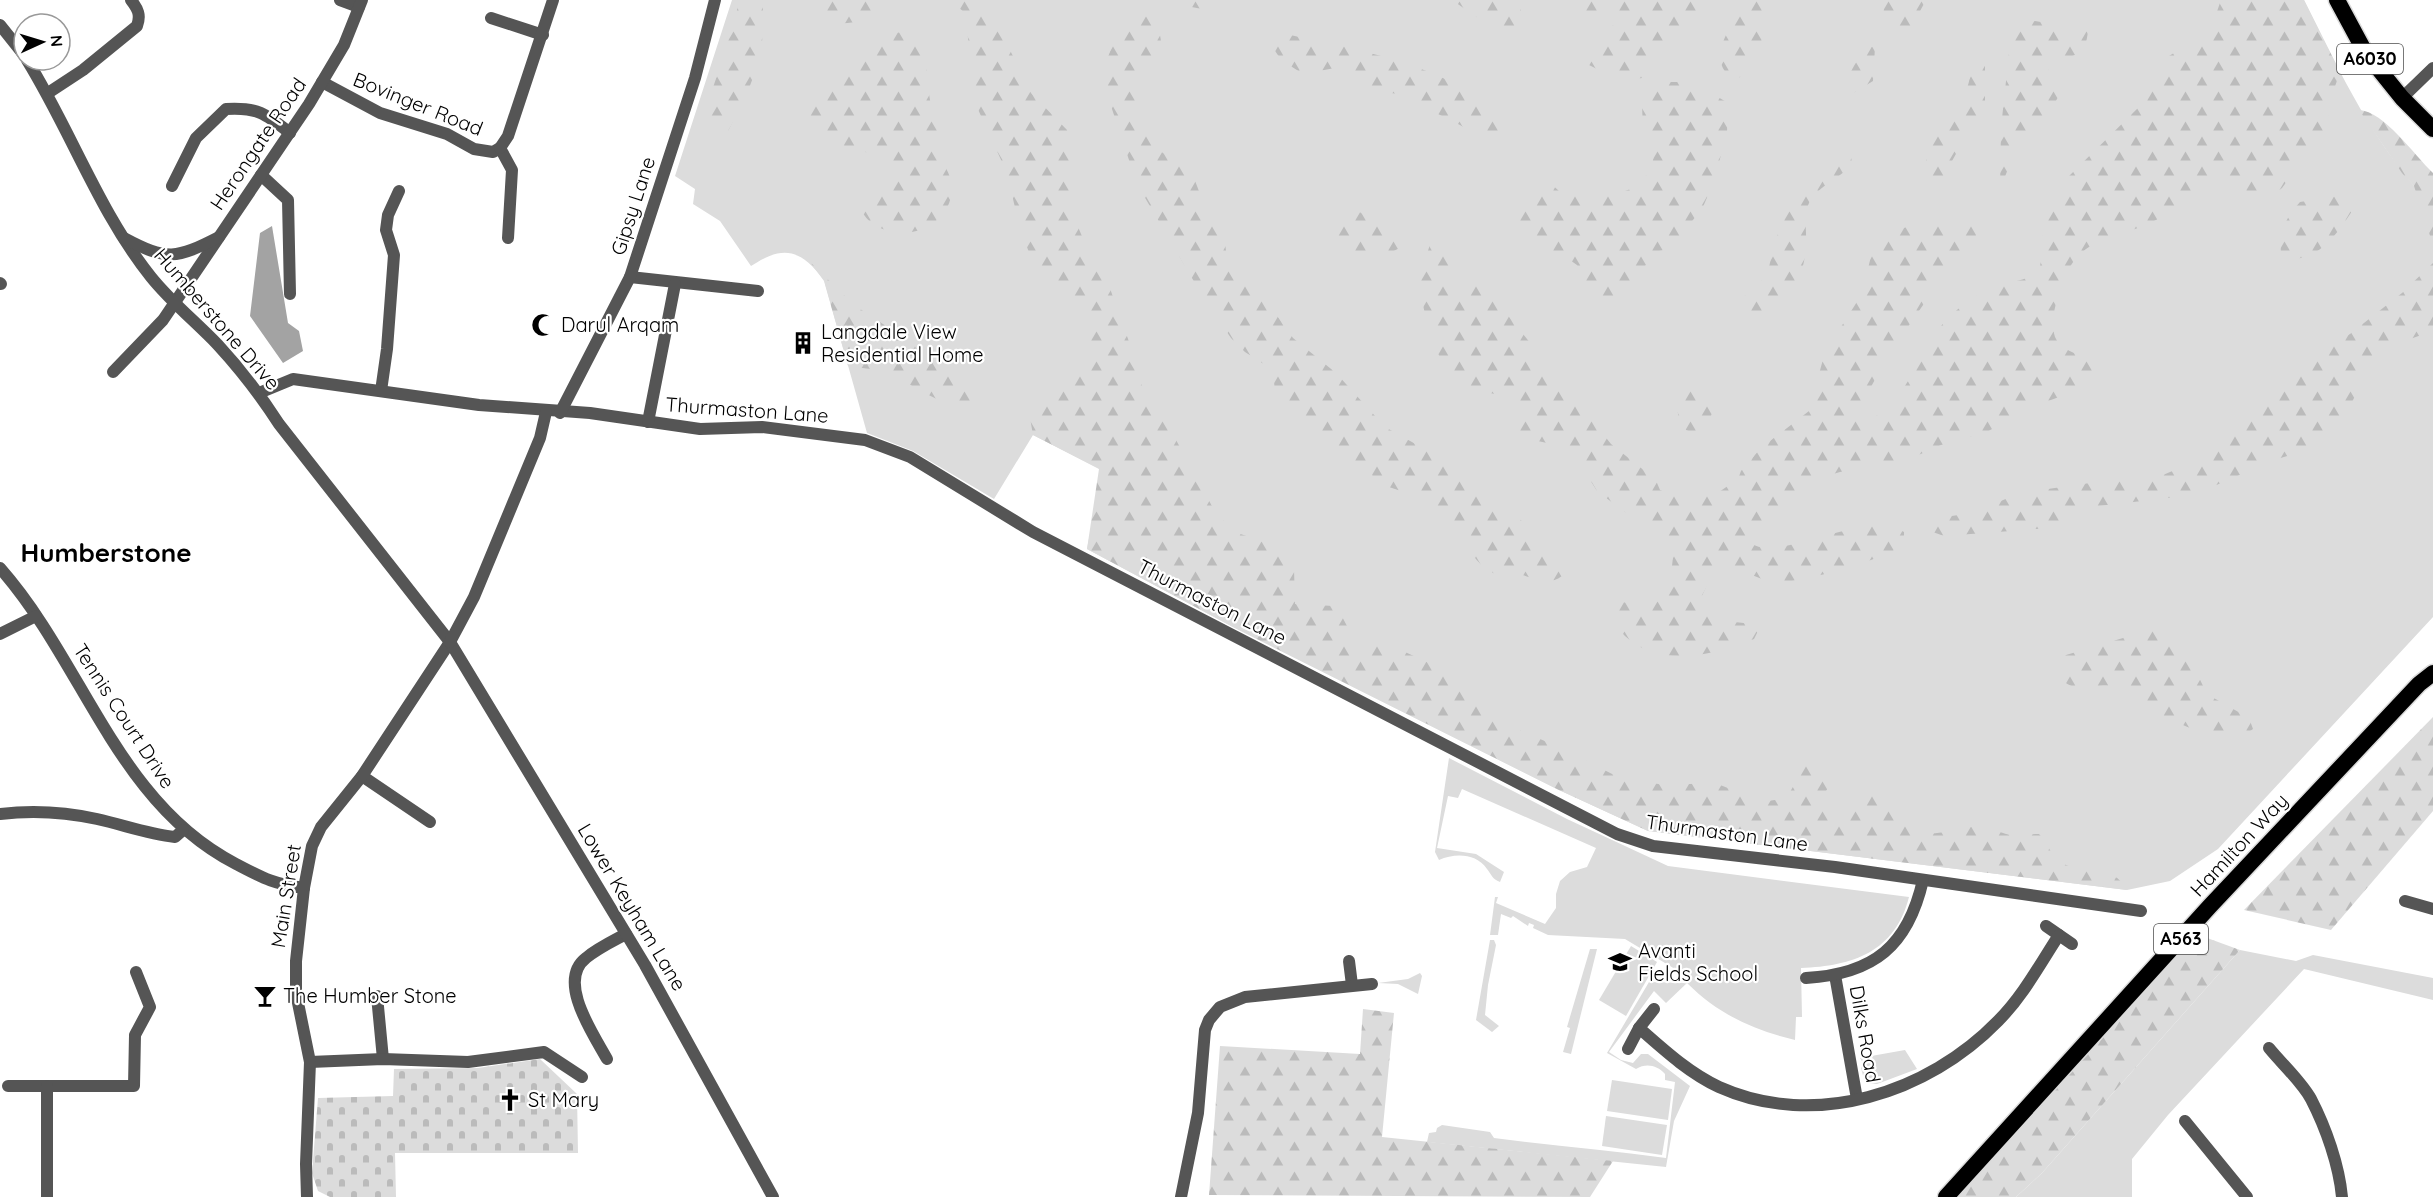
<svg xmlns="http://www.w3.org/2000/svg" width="2433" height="1197" viewBox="0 0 2433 1197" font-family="Quicksand,sans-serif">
<defs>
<pattern id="forest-firs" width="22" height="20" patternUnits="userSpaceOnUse" patternTransform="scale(1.5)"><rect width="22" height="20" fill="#dcdcdc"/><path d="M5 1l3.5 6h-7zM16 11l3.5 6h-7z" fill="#bbb"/></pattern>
<pattern id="cemetery-stones" width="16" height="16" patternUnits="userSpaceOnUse" patternTransform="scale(1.5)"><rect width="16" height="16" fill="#dcdcdc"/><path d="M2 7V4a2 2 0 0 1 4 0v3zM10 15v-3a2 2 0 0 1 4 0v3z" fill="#bbb"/></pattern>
</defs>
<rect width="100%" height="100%" fill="#fff"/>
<!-- green -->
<g fill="#dcdcdc">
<path d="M732 0H2304C2343 78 2372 142 2433 207V617L2218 849 2170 881 2127 890 1648 831 1559 790 1231 626 1087 549 1102 470 1033 435 994 499 913 451 867 433 824 280C801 250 784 244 751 266L720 221 693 204 695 189 675 176Z"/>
<path d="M1449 758 1567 819 1668 866 1909 897C1895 952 1853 966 1801 968L1802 1017H1796L1795 1040C1753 1030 1718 1014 1687 983L1666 1003 1654 991 1609 1052 1621 1060 1633 1063 1641 1054H1648L1690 1086 1674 1121 1666 1167 1427 1142 1429 1133 1436 1132 1437 1128 1442 1125 1490 1132 1494 1138C1552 1146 1609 1150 1666 1158L1675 1082 1665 1080V1074C1657 1065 1646 1063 1636 1069L1607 1053 1649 982 1687 983 1690 978 1625 939 1548 935 1533 928 1534 925 1529 923 1528 926 1513 916 1511 918 1501 914 1498 935H1490L1495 897H1498L1496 903 1545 924 1556 908V894L1560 881 1570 872 1587 867 1596 848 1462 789 1458 798 1448 796 1437 848 1476 854 1504 872 1500 882C1492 879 1492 875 1487 869 1476 853 1455 853 1439 860L1435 852Z"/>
<polygon points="1490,940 1494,940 1496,945 1488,985 1485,1015 1499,1026 1492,1032 1476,1020"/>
<polygon points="1631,946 1657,962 1626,1016 1599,1000"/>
<polygon points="1590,949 1597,949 1571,1054 1563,1052 1570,1028 1567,1027"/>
<polygon points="2240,950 2296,961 2313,955 2433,978 2433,1000 2304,969 2168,1115 2132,1159 2132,1197 2016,1197 2042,1173"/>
<polygon points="1420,973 1422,976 1418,994 1398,984 1378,983 1408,979"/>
<polygon points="1905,1050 1917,1069 1877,1084 1865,1083 1861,1068 1863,1063 1860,1058"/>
<polygon points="1612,1080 1672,1089 1668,1120 1607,1111"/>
<polygon points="1606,1116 1667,1125 1662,1155 1602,1146"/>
</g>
<!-- forest -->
<g fill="url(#forest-firs)">
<path d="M740 0H763L762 49 759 62 746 96 727 133C714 138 706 129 703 117L722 61Z"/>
<path d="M831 0H890C865 25 861 22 827 24L821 17 823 6Z"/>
<path d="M950 0H992V23L1007 44 1031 93 1067 130 1073 215 1092 260 1104 272 1107 280 1133 353 1145 398 1163 416 1213 508 1232 531 1278 547 1286 555 1294 569 1295 604 1334 606 1339 611 1355 641 1403 651 1448 672 1460 680 1496 720 1563 749 1618 777 1664 785 1715 783 1756 799 1768 801 1782 799 1790 792 1794 785 1792 767C1810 761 1822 764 1833 780L1819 802 1825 809C1839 811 1852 811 1864 801L1863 794 1869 788C1892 794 1897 824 1911 830 1937 841 1962 822 1989 828 1996 830 2003 834 2011 835 2020 836 2030 834 2039 834 2047 842 2052 858 2062 863 2087 877 2112 862 2127 890L1648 831 1559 790 1231 626 1087 549 1099 469 1033 435 1029 412 1032 403 1070 388 1087 366 1093 355 1088 318 1084 308 1049 284 1037 271 1032 260 1020 229 1007 173 976 105 965 13Z"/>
<path d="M1168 0H1220V1L1219 8C1203 11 1183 6 1168 0Z"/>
<polygon points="1452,0 1521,0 1521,32 1517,37 1508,36 1491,27"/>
<path d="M1567 0H1705L1695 16 1674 36 1642 78 1621 81 1589 65C1587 43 1613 34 1619 14L1615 9 1590 14 1575 13Z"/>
<path d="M1748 0H1765C1767 22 1761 77 1733 79 1703 57 1734 23 1748 0Z"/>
<polygon points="1885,0 1926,0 1906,37 1891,34 1883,15"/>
<path d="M2221 0H2304L2340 72 2332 95 2327 126 2282 188C2258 208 2236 178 2209 180 2189 190 2177 209 2158 219 2111 244 2076 231 2058 296 2054 309 2051 324 2055 337 2064 359 2099 351 2101 376L2094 384 2029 408 1985 433 1941 445 1914 457 1840 472 1809 481 1751 533V543C1777 564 1864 508 1904 532 1904 539 1904 544 1898 548 1881 560 1794 585 1774 582 1754 579 1741 567 1723 562L1717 564 1700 600 1702 611 1716 620 1753 624 1758 631 1754 639C1715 655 1659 669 1625 636 1615 626 1614 615 1620 602L1653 605 1658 601 1671 574 1674 549 1668 540 1646 528 1597 491 1570 448 1520 437 1515 429 1522 414C1512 389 1484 396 1463 386 1438 375 1418 300 1420 274 1420 265 1428 254 1430 244L1439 240C1455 250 1451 268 1453 283L1481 286 1490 293 1531 344 1540 372 1576 400 1611 444 1646 472 1657 483 1660 490 1669 494 1682 495 1719 492 1738 479 1741 471 1761 448 1809 411 1825 352 1862 294 1871 256 1878 242 1889 232 1907 227 1969 222 1977 225 1978 232C1969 249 1955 261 1944 276 1927 299 1857 396 1860 419L1864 421C1906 411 1921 343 1950 316 1960 307 1976 295 1987 289 2006 279 2021 285 2039 271L2043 251 2042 230 2047 211 2066 179 2139 107 2160 76 2169 56 2195 40 2213 23Z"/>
<path d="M1143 16 1152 17C1159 29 1164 41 1159 55L1149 61 1137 78 1135 87 1140 124 1152 144 1163 153 1182 161 1191 170 1203 202 1223 227 1226 251 1252 281 1293 338 1336 373 1385 427 1437 456 1462 483 1509 509 1526 525 1547 557 1559 566 1562 576C1541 592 1523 565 1499 576 1475 564 1471 554 1463 531L1445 523 1422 498 1386 486 1292 414 1275 393 1273 370 1245 352 1231 338 1206 302 1137 184 1109 100 1107 78 1108 57 1115 38 1128 22Z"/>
<path d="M2035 21 2088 30C2086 57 2074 56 2051 61L2047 74 2060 94 2042 124 2012 159 2000 189 2001 128 2011 34 2019 24Z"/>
<path d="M902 32C930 45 926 75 930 100 930 106 936 110 938 116 942 130 938 144 941 157 944 166 950 173 951 183 956 214 925 237 896 232 879 230 867 223 860 208L862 202 902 179 901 170C862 135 745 150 837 73 856 58 877 34 902 32Z"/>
<path d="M1277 32C1335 46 1498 69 1503 142L1490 143 1460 125 1398 94 1377 91 1354 73 1340 67 1303 74C1287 63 1269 55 1272 33Z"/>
<path d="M1871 47H1875L1873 81 1847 97 1841 96C1848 78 1855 57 1871 47Z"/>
<path d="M1980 57H1985V102L1933 195 1927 188C1927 171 1923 144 1933 128 1936 123 1943 119 1947 116 1966 100 1969 87 1972 63Z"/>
<path d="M1682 82 1701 87 1728 103 1727 133 1713 184 1702 209 1669 249 1659 251 1616 297C1583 313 1586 285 1577 265L1567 258C1544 262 1530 245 1516 230V213L1532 193V186L1536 179 1545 178 1560 192C1580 192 1605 196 1625 191 1644 186 1658 163 1653 143 1652 137 1646 133 1645 127 1640 114 1641 92 1655 85 1661 81 1674 82 1682 82Z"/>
<path d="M2359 110C2384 111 2414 155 2433 173V245L2414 186 2402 173Z"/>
<path d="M1844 154 1851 157 1852 163C1840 180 1819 184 1809 203 1803 214 1807 232 1806 244 1805 276 1788 315 1756 324L1742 313C1739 292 1754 289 1767 276L1774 245 1793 193 1805 180 1818 175 1832 159Z"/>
<path d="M2344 195 2352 198 2357 203C2342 227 2324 257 2294 259L2281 252C2278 231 2287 217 2300 202Z"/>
<path d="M1358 211 1385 228 1400 231 1402 236 1400 247C1380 265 1309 252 1340 213Z"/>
<path d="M810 262 854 305 959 374 979 391 985 400 984 405C946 416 914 381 880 371 871 368 859 368 848 366L824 281Z"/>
<polygon points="2433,263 2433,331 2384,348 2372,356 2363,369 2363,380 2347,412 2322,440 2304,451 2274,460 2205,490 2177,497 2098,506 2079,512 2065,524 2050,528 1944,536 1930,531 1929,522 1938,518 1972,513 2020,493 2104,481 2156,478 2191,463 2265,397 2324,349 2350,334 2402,293"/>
<path d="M1690 381 1705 392 1713 411 1706 428C1686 437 1681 429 1677 409 1676 405 1674 398 1675 394 1676 390 1681 385 1683 382Z"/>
<path d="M2153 625 2189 657 2205 690 2212 697 2249 718 2253 729C2232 745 2191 730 2170 719 2151 710 2134 693 2114 687 2093 681 2082 697 2062 680V660L2066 655 2123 638 2133 629Z"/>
<polygon points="2433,717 2433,811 2331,930 2244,910"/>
<polygon points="2188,931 2240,950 2042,1173 2016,1197 1946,1197"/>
<polygon points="1363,1009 1394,1013 1382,1137 1613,1161 1590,1197 1209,1195 1220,1046 1360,1054"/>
</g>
<!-- cemetery -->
<polygon fill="url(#cemetery-stones)" points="540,1059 577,1094 578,1153 395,1153 396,1197 330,1197 318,1191 312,1173 318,1098 393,1096 394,1069 478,1068"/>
<!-- water -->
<polygon fill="#a3a3a3" points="272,226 288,323 299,331 303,351 283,363 250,316 260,233"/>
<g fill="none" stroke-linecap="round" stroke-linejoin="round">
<!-- trunk casing -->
<g stroke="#dbdbdb" stroke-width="19">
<g id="trunk">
<polyline points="2337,0 2365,52 2402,98 2433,129"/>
<polyline points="1946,1197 2210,906 2419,684 2433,673"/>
</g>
</g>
<!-- minor -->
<g stroke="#555" stroke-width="12">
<polyline points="340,0 359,7"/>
<polyline points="491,18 543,35"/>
<polyline points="322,82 380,113 447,134 474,149 493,152 500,148 512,170 508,238"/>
<path d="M48 93 83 70 137 26C141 15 138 9 131 0"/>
<polyline points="2402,98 2433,68"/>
<polyline points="500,148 508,136 553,0"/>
<polyline points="261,175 288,200 290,294"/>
<path d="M172 186 196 138 226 109C258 107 266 114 290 133"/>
<polyline points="630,277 758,291"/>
<polyline points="0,283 1,284"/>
<polyline points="113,372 163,320 309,104 344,45 362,0"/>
<polyline points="381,391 387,349 394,255 386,230 388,215 399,191"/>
<polyline points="259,393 293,379 479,405 590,413 700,429 762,427 865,440 910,457 1033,532 1617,834 1653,846 1835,867 2141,911"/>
<polyline points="648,422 675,284"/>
<path d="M0 568C84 663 117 803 236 864 263 878 273 884 304 888"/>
<polyline points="0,634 36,616"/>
<polyline points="362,776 430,822"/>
<path d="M0 814C33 810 65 812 97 819 124 825 148 834 175 837L183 830"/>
<polyline points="2405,901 2433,909"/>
<polyline points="2046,926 2072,944"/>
<polyline points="1349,961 1352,985"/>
<polyline points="1835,975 1857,1099"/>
<path d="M1806 978C1874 974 1908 946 1923 880"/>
<polyline points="377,996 383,1059"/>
<path d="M1639 1028C1664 1050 1689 1073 1719 1087 1815 1130 1928 1093 1998 1021 2023 996 2040 964 2059 935"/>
<path d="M2269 1048C2282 1064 2301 1081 2311 1099 2326 1128 2339 1165 2342 1197"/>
<polyline points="1628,1049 1639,1028 1654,1009"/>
<path d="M607 1059C594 1035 556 981 586 958 598 948 613 941 626 934"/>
<polyline points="310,1062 383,1059 468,1062 544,1052 582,1077"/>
<polyline points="8,1086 134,1086 135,1035 150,1007 136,972"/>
<polyline points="47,1086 47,1197"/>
<polyline points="2185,1121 2247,1197"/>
<polyline points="307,1197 306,1164 310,1062 296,993 296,961 304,888 312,846 321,827 362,776 450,642"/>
<polyline points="1181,1197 1198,1113 1205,1030 1209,1020 1220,1007 1245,997 1372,984"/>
</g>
<!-- tertiary -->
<g stroke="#555" stroke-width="12">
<polyline points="0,25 24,55"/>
<path d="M27 60C71 131 99 212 151 277 171 302 196 322 218 345 241 370 261 396 279 424L450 642 645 965 773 1197"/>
<path d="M124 238C167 261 176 259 219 237"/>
<polyline points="560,413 630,277 695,78 715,0"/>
<polyline points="450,642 474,597 540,438 546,412"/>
</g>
<!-- trunk -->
<use href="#trunk" stroke="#000" stroke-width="16"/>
</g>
<!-- icons -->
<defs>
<g id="mosque-bare" transform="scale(1.8)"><path d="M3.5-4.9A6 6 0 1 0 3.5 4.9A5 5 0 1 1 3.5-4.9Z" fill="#000" stroke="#fff" stroke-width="2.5" paint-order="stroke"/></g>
<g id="building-bare" transform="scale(1.8)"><path d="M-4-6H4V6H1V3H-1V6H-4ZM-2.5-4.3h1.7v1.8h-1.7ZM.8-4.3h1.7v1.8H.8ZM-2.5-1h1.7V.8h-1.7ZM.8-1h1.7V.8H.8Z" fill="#000" stroke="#fff" stroke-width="2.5" paint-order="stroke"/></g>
<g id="school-bare" transform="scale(1.8)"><path d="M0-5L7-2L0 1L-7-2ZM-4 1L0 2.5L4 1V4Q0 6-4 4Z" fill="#000" stroke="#fff" stroke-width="2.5" paint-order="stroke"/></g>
<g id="bar-bare" transform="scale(1.8)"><path d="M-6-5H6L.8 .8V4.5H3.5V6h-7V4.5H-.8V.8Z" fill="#000" stroke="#fff" stroke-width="2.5" paint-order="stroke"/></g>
<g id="church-bare" transform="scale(1.8)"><path d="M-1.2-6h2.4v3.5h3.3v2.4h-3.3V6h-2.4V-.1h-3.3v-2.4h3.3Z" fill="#000" stroke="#fff" stroke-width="2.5" paint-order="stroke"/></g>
</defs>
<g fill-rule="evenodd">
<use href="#mosque-bare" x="543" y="325"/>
<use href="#building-bare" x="803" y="343"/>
<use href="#school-bare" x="1620" y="962"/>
<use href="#bar-bare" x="265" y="996"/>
<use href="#church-bare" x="510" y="1100"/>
</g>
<g text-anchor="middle" stroke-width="4.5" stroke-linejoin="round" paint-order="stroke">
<!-- shield labels -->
<g fill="#fff" stroke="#4c4c4c" stroke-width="1.5">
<rect x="2337" y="44" width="66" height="30" rx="4.5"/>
<rect x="2154" y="924" width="54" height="30" rx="4.5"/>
</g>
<g font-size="18" font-weight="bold" fill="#000">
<text x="2370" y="65">A6030</text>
<text x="2181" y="945">A563</text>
</g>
<!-- street labels -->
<g font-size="20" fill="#000" stroke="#fff">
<text transform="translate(418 104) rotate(22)" y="7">Bovinger Road</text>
<text transform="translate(258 144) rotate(-56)" y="7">Herongate Road</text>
<text transform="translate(633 206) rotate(-72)" y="7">Gipsy Lane</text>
<text transform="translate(217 319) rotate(49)" y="7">Humberstone Drive</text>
<text transform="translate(747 410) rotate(4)" y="7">Thurmaston Lane</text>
<text transform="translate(1212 602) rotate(27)" y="7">Thurmaston Lane</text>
<text transform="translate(124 716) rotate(57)" y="7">Tennis Court Drive</text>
<text transform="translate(1727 833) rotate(8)" y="7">Thurmaston Lane</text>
<text transform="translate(2239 845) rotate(-47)" y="7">Hamilton Way</text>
<text transform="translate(286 896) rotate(-81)" y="7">Main Street</text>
<text transform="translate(632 907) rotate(59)" y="7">Lower Keyham Lane</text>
<text transform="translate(1865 1034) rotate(80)" y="7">Dilks Road</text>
</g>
<!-- poi labels -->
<g font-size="20" fill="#000" stroke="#fff" text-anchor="start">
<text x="561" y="332">Darul Arqam</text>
<text x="821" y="339">Langdale View<tspan x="821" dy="23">Residential Home</tspan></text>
<text x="1638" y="958">Avanti<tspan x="1638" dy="23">Fields School</tspan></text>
<text x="283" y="1003">The Humber Stone</text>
<text x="528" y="1107">St Mary</text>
</g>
<!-- district labels -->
<g font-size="26" font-weight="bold" fill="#000" stroke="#fff">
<text x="106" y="562">Humberstone</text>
</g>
</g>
<!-- north arrow -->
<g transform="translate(42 42) rotate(86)"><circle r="28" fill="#ffffff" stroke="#999999" stroke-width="1.5"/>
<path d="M0-4.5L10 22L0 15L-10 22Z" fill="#000000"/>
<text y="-9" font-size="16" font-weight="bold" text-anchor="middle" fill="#000000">N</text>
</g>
</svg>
